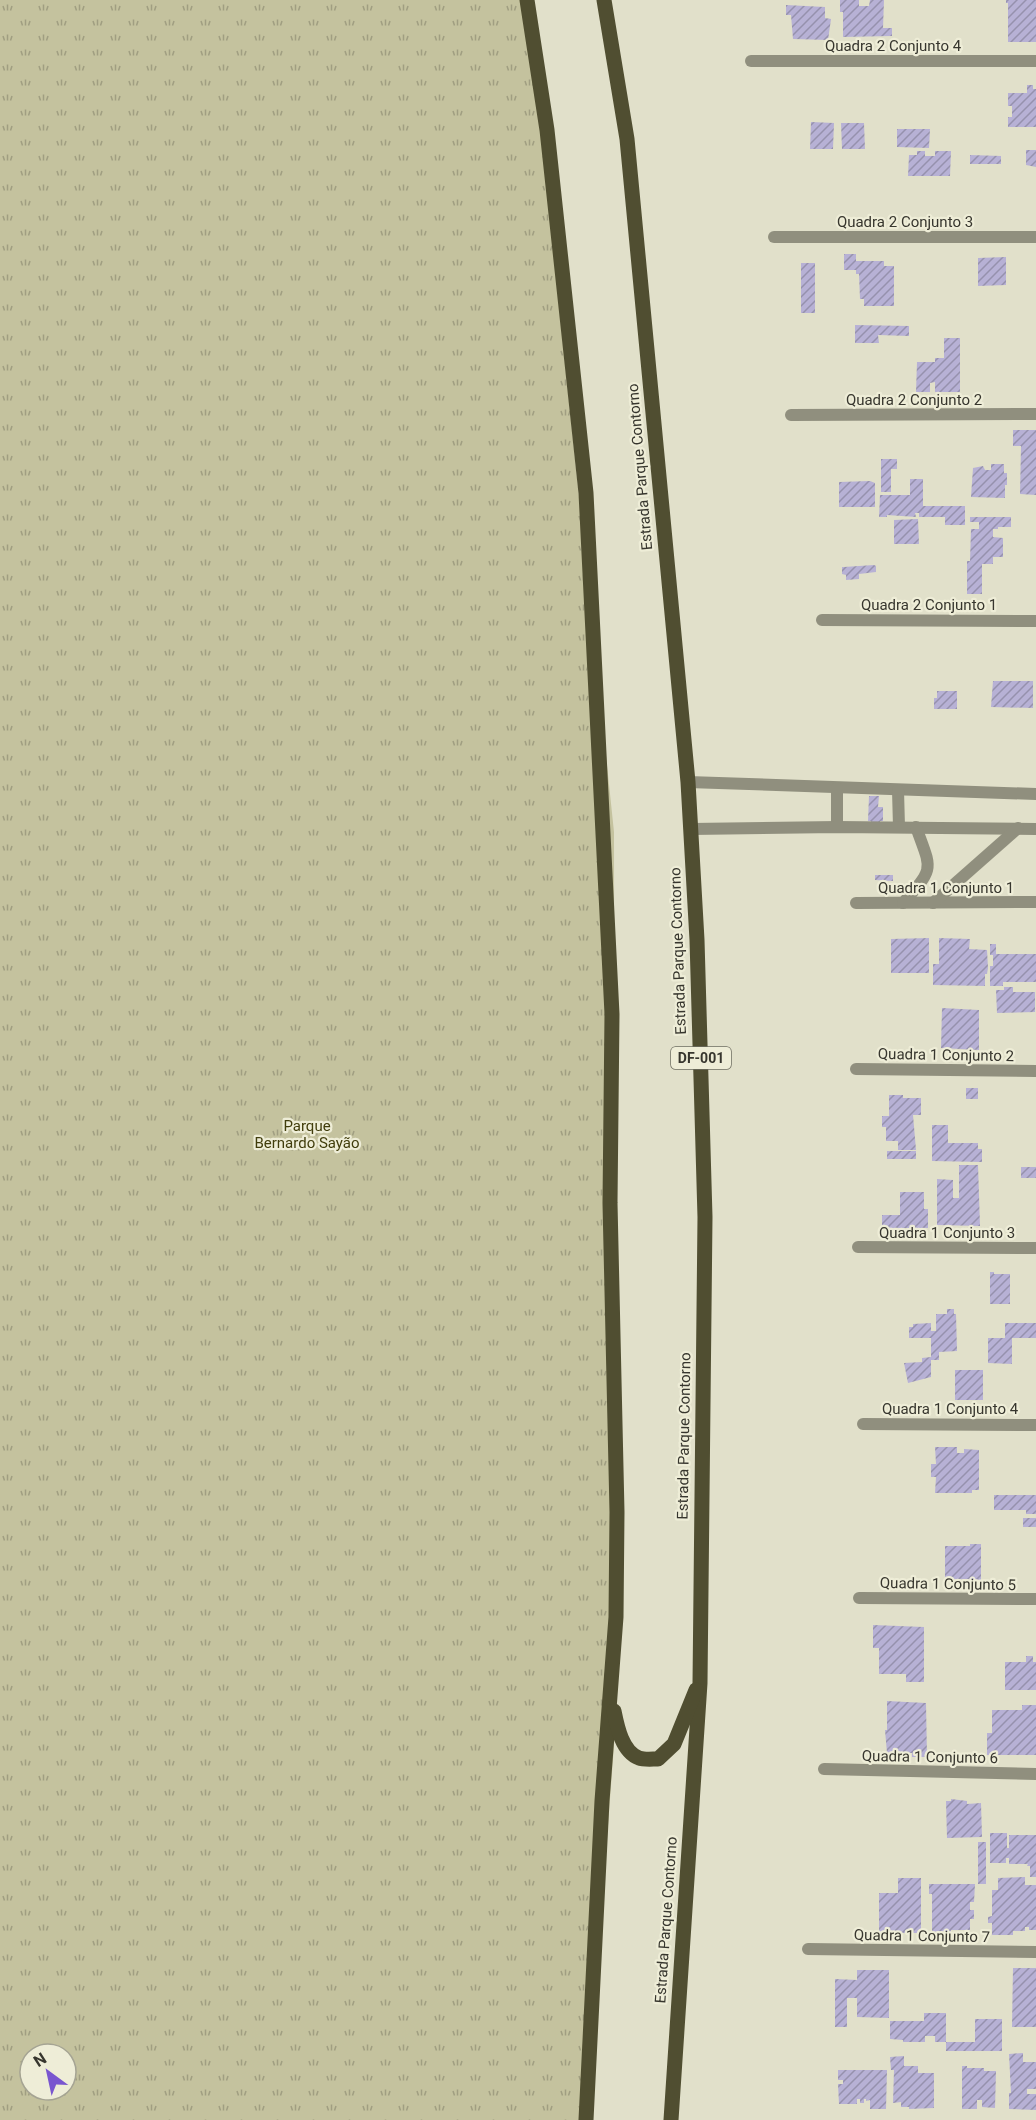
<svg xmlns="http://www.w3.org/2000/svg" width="1036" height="2120" viewBox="0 0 1036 2120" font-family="Roboto,sans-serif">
<defs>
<pattern id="park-tufts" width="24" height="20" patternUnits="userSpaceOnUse" patternTransform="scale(1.5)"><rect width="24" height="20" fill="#c4c29e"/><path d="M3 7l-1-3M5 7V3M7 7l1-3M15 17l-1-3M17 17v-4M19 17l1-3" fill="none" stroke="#a09e81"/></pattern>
<pattern id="building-hatch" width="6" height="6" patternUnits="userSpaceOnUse" patternTransform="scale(1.5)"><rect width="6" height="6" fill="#b7b1d5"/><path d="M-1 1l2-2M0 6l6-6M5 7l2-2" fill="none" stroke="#9691ad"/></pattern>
</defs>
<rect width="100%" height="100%" fill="#e1e0ca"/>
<!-- park -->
<path fill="url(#park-tufts)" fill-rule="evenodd" d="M0 0H527L614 832 615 1732 586 2120H0ZM30 2054H66V2090H30Z"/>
<!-- building -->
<g fill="url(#building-hatch)">
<polygon points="840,0 859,0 859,6 869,6 870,0 884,0 883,28 892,28 892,36 843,37 843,12 840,12"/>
<polygon points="1006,0 1036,0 1036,42 1008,42 1008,3 1006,3"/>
<polygon points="786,5 825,7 825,18 831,19 828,40 793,39 791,15 786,15"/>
<polygon points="1027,85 1033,85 1033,89 1036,89 1036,127 1008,127 1008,117 1012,117 1012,106 1008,106 1008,93 1027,93"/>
<polygon points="811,122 834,123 833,149 810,149"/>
<polygon points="841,123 864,123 865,149 842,149"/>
<polygon points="897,129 930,129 929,148 897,147"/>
<polygon points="1026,150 1036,150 1036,167 1026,165"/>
<polygon points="917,151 925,151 925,156 935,156 935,151 951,151 950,176 908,176 909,155 917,155"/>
<polygon points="970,155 1001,156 1001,164 970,164"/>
<polygon points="844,254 856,254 856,261 884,261 884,266 894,266 894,306 864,306 864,299 860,299 859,274 856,274 856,270 844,270"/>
<polygon points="1006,257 1006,285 978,286 978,258"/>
<rect x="801" y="263" width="14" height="50"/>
<polygon points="855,325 909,326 909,336 878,335 879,343 855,343"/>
<polygon points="944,338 960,338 960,392 935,392 935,382 930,383 930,392 916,392 917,362 935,362 935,358 944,358"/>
<polygon points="1013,430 1036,430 1036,495 1020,494 1021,446 1013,446"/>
<polygon points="881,459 897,459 897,469 891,469 891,492 881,492"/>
<polygon points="991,464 1004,464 1004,473 1007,473 1007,485 1005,485 1005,498 971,497 973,468 983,466 985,470 991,470"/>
<polygon points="910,479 923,479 923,506 965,506 965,525 945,525 945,517 919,517 919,513 915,513 916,517 887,515 887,517 879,517 880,495 910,495"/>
<polygon points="870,481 875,483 875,507 839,507 839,482"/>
<polygon points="970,517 1011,517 1011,527 998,527 998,529 993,529 993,537 1003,538 1003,557 993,557 993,564 982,564 982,594 967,594 967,561 970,561 971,529 979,529 979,522 970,522"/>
<polygon points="918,519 919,544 894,544 894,520"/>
<polygon points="874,565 876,566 876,572 859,574 859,579 846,580 846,575 842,574 842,567 844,567"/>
<polygon points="993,681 1033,681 1033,708 991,707"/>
<polygon points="937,691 957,691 957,709 934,709 934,698 937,698"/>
<polygon points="869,796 879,796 878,807 883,807 883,821 880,821 880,830 871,830 871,821 868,821"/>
<polygon points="875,875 893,875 893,881 875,880"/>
<polygon points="929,938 929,973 891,973 891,939"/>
<polygon points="939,938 970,939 969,949 987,950 988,968 987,974 985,974 985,986 933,985 933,964 939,964"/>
<polygon points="990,944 996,944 996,954 1036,954 1036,982 1003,982 1003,986 990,986 990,966 993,966 993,955 990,955"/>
<polygon points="1004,987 1013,987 1013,992 1035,992 1035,1012 997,1013 996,990 1004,990"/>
<polygon points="942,1008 979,1010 979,1050 941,1048"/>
<rect x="966" y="1088" width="12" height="11"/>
<polygon points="889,1095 903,1095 903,1098 921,1098 921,1115 913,1115 916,1150 898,1150 898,1141 886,1141 886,1127 882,1127 882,1116 889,1116"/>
<polygon points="932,1125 948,1125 948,1143 978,1143 978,1149 982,1149 982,1162 932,1161"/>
<rect x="887" y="1151" width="29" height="8"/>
<polygon points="959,1165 978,1165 980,1226 937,1225 937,1179 953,1180 953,1198 959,1198"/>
<rect x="1021" y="1167" width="15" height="11"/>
<polygon points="900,1192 924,1192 924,1209 928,1209 928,1228 882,1228 882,1215 900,1215"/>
<polygon points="990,1272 994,1272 994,1274 1010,1274 1010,1304 990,1304"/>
<polygon points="947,1309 954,1309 954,1314 956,1314 957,1351 939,1352 939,1360 931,1360 931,1377 908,1383 904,1363 922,1362 922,1358 931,1357 931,1338 909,1338 909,1327 913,1327 913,1324 931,1323 931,1331 936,1331 936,1314 947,1314"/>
<polygon points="1005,1323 1036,1323 1036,1338 1012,1338 1012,1364 988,1363 988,1338 1005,1338"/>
<rect x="955" y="1370" width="28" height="30"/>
<polygon points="935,1447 957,1447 957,1453 964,1453 964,1449 979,1450 979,1490 972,1490 972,1493 935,1493 936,1477 931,1477 931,1464 936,1464"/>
<polygon points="994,1495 1036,1495 1036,1514 1026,1514 1026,1510 994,1510"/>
<rect x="1023" y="1518" width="13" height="9"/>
<polygon points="970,1544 981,1544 981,1580 945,1579 945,1546 970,1546"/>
<polygon points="873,1625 924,1627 924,1682 906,1682 906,1674 879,1674 879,1648 873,1648"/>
<polygon points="1026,1656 1033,1656 1033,1662 1036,1662 1036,1690 1005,1690 1005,1662 1026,1662"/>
<polygon points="887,1701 926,1703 927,1757 912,1757 912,1753 887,1753 885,1730 887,1730"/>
<polygon points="1022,1705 1036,1705 1036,1755 987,1755 987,1733 992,1733 992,1710 1022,1710"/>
<polygon points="951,1799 967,1801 967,1804 981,1803 982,1837 947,1838 946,1801 951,1801"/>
<polygon points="990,1833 1007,1833 1007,1848 1009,1848 1009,1835 1036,1835 1036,1877 1030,1877 1030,1866 1027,1866 1028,1864 1009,1864 1009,1858 1006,1858 1006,1863 990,1863"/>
<rect x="978" y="1842" width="8" height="42"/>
<polygon points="1025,1877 1025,1885 1036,1885 1036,1930 1029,1930 1029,1927 1025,1927 1025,1931 1013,1931 1013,1935 992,1935 992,1923 988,1923 988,1917 992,1916 992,1890 998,1890 998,1878"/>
<polygon points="898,1878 921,1878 921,1933 879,1933 879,1893 898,1893"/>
<polygon points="929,1884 975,1884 974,1902 970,1902 970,1910 974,1910 974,1919 970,1919 970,1930 951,1930 951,1934 932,1934 932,1894 929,1894"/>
<polygon points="1013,1968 1036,1968 1036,2027 1012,2027"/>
<polygon points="857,1970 889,1970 889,2018 857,2017 857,1998 847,1998 847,2027 835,2027 835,1979 857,1980"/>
<polygon points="924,2013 946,2013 946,2042 935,2042 935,2036 925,2036 925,2042 903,2042 903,2040 890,2039 890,2021 924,2021"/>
<polygon points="975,2019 1002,2019 1002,2051 946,2051 946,2042 975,2042"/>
<polygon points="1023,2053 1023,2062 1036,2062 1036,2089 1027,2089 1027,2094 1036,2094 1036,2110 1009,2109 1009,2093 1011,2093 1009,2054"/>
<polygon points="904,2056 904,2066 918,2066 918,2073 934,2073 934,2108 909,2109 909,2107 901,2107 901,2102 893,2103 894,2070 891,2070 890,2057"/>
<polygon points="962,2066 967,2066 967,2068 984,2068 984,2071 996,2071 995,2108 982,2107 982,2100 977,2100 977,2109 962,2109"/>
<polygon points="838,2070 887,2070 886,2109 870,2109 870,2100 866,2101 866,2099 864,2099 864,2103 860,2103 860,2099 857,2099 857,2104 839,2104 838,2084 843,2084 843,2080 838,2080"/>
</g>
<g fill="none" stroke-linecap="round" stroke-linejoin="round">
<!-- minor -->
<g stroke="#908f7e" stroke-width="12">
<polyline points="751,61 1036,61"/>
<polyline points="774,237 1036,237"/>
<polyline points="791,415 1036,414"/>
<polyline points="822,620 1036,621"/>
<polyline points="688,782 1036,794"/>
<polyline points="898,790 899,827"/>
<polyline points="837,827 837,788"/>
<polyline points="691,829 837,827 1036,829"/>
<polyline points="856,903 1036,902"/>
<path d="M903 903C935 867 932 871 916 827"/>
<polyline points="933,903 1018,828"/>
<polyline points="856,1069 1036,1071"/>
<polyline points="858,1247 1036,1248"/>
<polyline points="863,1424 1036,1425"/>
<polyline points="859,1598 1036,1599"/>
<polyline points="824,1769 1036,1774"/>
<polyline points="808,1949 1036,1952"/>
</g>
<!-- primary -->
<g stroke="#504e31" stroke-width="15">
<polyline points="527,0 547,130 586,493 612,1014 610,1203 617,1512 616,1617 602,1801 586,2120"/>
<polyline points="604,0 627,139 688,782 697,940 705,1217 700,1683 671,2120"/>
<path d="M614 1711C617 1726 622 1752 639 1758 644 1760 652 1759 658 1759L674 1744 696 1690"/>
</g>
</g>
<g text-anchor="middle" stroke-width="4.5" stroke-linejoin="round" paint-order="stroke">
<!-- shield labels -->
<rect fill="#eeedd7" stroke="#6e6d61" stroke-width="1.5" x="671" y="1047" width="60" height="22" rx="4.5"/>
<g font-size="14" font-weight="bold" fill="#37362e">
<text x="701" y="1063">DF-001</text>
</g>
<!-- street labels -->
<g font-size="15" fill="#37362e" stroke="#eeedd7">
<text x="893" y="51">Quadra 2 Conjunto 4</text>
<text x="905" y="227">Quadra 2 Conjunto 3</text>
<text x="914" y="405">Quadra 2 Conjunto 2</text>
<text transform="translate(640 467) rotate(-95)" y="5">Estrada Parque Contorno</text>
<text x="929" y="610">Quadra 2 Conjunto 1</text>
<text x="946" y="893">Quadra 1 Conjunto 1</text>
<text transform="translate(678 951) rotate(-92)" y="5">Estrada Parque Contorno</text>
<text transform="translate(946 1055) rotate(1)" y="5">Quadra 1 Conjunto 2</text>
<text x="947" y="1238">Quadra 1 Conjunto 3</text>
<text x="950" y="1414">Quadra 1 Conjunto 4</text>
<text transform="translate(684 1436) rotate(-89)" y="5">Estrada Parque Contorno</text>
<text transform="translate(948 1584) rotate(1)" y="5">Quadra 1 Conjunto 5</text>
<text transform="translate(930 1757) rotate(1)" y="5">Quadra 1 Conjunto 6</text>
<text transform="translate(666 1920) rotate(-86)" y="5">Estrada Parque Contorno</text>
<text transform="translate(922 1936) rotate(1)" y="5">Quadra 1 Conjunto 7</text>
</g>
<!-- park labels -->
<g font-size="15" fill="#413d0c" stroke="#eeedd7">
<text x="307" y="1131">Parque<tspan x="307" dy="17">Bernardo Sayão</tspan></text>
</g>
</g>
<!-- north arrow -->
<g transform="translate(48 2072) rotate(327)"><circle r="28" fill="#eeedd7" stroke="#a5a493" stroke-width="1.5"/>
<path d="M0-4.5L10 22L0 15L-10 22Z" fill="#7956cf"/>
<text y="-9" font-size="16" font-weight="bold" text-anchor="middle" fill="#37362e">N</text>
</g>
</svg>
